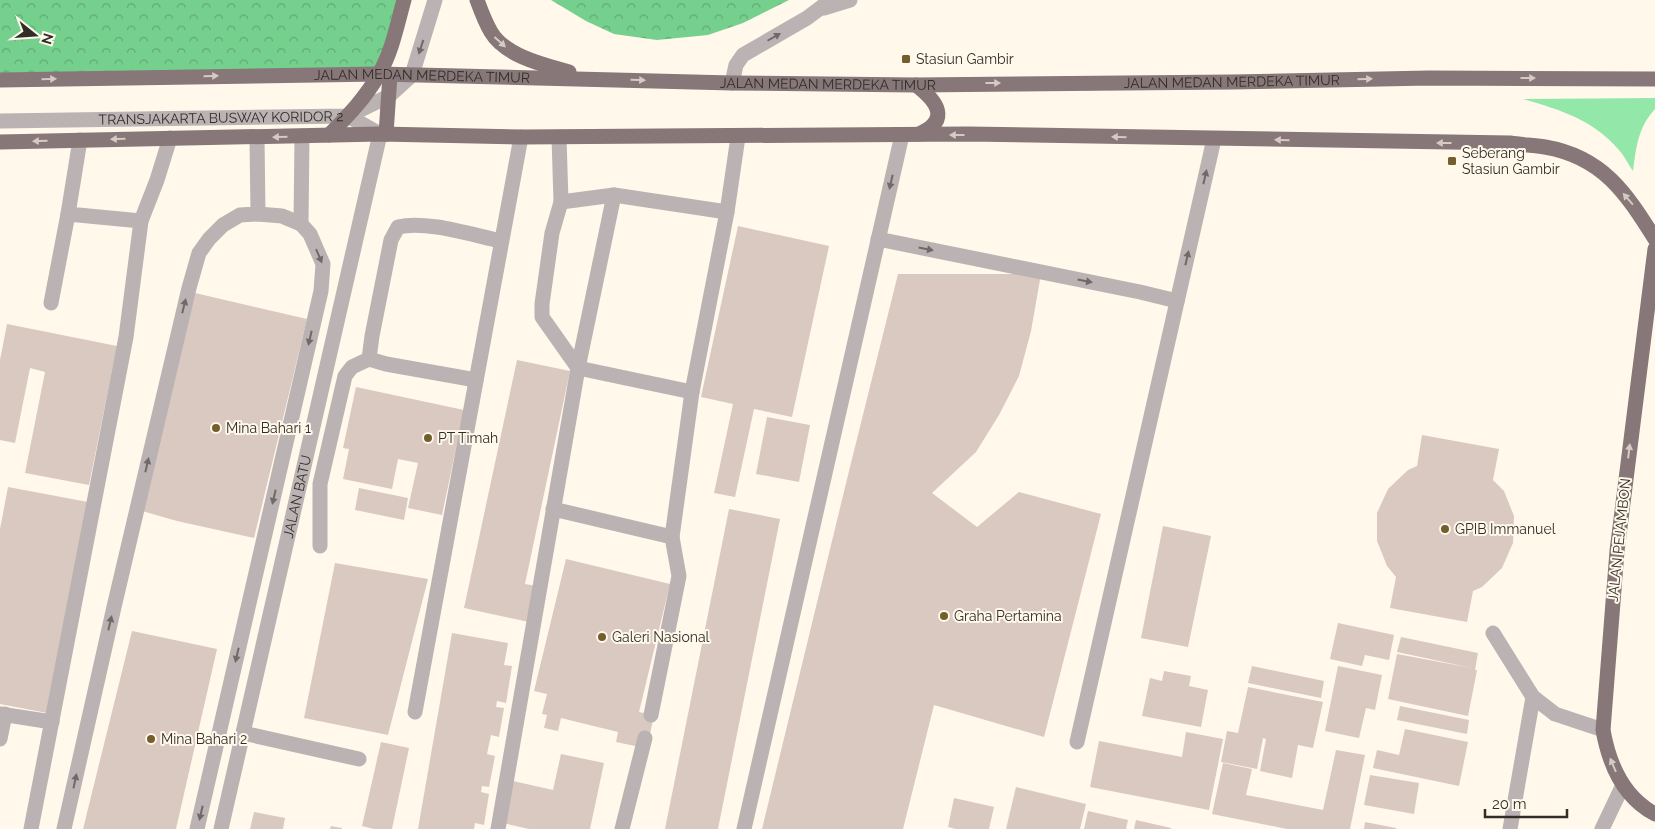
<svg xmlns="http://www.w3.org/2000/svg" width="1655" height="829" viewBox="0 0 1655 829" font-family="Raleway,sans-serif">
<defs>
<pattern id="forest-crowns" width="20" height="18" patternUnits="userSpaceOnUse" patternTransform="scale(1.25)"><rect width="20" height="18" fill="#75d08e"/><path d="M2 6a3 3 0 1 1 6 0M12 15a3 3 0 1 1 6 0" fill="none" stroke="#61a974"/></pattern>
</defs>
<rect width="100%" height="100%" fill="#fff8eb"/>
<!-- green -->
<path fill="#93e7a9" d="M1655 98V109C1638 127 1636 148 1633 171 1628 164 1624 155 1618 149 1592 119 1560 110 1523 99Z"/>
<!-- forest -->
<g fill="url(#forest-crowns)">
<polygon points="0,0 404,0 379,74 0,80"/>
<polygon points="551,0 789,0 743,23 708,35 657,40 614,34 586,21"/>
</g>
<!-- building -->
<g fill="#dac9c0">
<polygon points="738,226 829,246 792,417 754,409 735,497 714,493 733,404 701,397"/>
<polygon points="898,274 1041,274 1031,331 1019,376 999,415 976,452 932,493 977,527 1019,492 1101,514 1044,737 934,705 903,829 762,829 849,471"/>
<polygon points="195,293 307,319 254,538 177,521 142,511"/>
<polygon points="7,324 117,346 89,485 25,473 45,372 30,368 15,443 0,440 0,360"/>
<polygon points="517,360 570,371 525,584 537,586 529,622 464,608"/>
<polygon points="356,387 464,410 442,515 408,508 418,463 398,459 392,489 343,479 349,449 343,448"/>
<polygon points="767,417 810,425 799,482 756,474"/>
<polygon points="1422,435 1499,449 1493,480 1504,491 1514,516 1513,543 1502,568 1482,587 1473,591 1467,622 1390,608 1396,577 1387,566 1377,541 1377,513 1388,489 1408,470 1417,466"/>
<polygon points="8,487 88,502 47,713 0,704 0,529"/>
<polygon points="359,488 408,498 404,520 355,510"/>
<polygon points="729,509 780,519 718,829 665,829"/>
<polygon points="1163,526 1211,536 1188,647 1141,638"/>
<polygon points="566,559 670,584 639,712 654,715 649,739 640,747 616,742 618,732 561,718 558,731 544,728 547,715 542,714 547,694 534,691"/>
<polygon points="335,563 428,579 388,735 304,718"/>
<polygon points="1338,623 1394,635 1389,660 1365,655 1362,666 1330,659"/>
<polygon points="132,631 217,649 176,829 83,829"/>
<polygon points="452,633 508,643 504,665 512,666 506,703 497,701 496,707 504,708 499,737 491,735 487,754 495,756 489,787 482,786 481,792 489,794 484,825 475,823 474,829 418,829"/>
<polygon points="1401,637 1478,653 1475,670 1477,670 1468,716 1388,699 1397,654 1472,668 1397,652"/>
<polygon points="1252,666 1324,681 1321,698 1248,683"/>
<polygon points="1338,666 1382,675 1375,710 1366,708 1359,738 1325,731"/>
<polygon points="1164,671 1191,676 1189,686 1208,690 1201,727 1142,716 1150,678 1162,681"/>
<polygon points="1248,687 1323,702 1313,748 1298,745 1292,778 1260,771 1266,739 1263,738 1257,769 1221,762 1227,731 1238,733"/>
<polygon points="1400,706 1469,720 1467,734 1397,720"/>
<polygon points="1405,729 1468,742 1459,786 1373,768 1377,750 1399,755"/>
<polygon points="1186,732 1223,739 1209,810 1090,787 1099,741 1182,757"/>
<polygon points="381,742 409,748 392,829 374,829 362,826"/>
<polygon points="1336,750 1365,755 1350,829 1287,829 1212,814 1223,763 1252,769 1246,795 1323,810"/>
<polygon points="561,754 604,763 590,829 529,829 503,823 513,781 553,790"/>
<polygon points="1370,775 1419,783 1414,814 1364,805"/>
<polygon points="1016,787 1086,804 1080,829 1006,829"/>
<polygon points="954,798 994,807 989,829 956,829 948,827"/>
<polygon points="1088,811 1128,820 1126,829 1084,829"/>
<polygon points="254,812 285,818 283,829 250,829"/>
<polygon points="1136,820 1171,828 1171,829 1134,829"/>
<polygon points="1365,822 1396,828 1396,829 1364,829"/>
<polygon points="331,826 342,828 342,829 330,829"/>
</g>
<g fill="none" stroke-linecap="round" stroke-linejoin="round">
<!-- lane -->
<g stroke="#bbb2b3" stroke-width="15">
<polyline points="824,8 850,0"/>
<polyline points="732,83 736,65 743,55 807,18 831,0"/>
<path id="s1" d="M0 121 348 116 389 96 412 75 435 0"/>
<polyline points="559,137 561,202 552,233 542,304 542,317 578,368 692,392"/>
<polyline points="80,140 68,214 141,221 157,180 170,138"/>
<polyline points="561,202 614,195 727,212"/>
<polyline points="258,214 282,216 301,224"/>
<polyline points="878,239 1140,292 1177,301"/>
<polyline points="51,303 68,214"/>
<path d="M476 380 386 364 369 359 372 336 391 240 398 227C426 220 472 235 501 241"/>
<polyline points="553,509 672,537"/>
<polyline points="320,546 320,484 345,376 352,367 369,359"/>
<polyline points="1493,633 1533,697 1555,714 1603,730"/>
<polyline points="415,712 521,137"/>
<polyline points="0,714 52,722"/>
<polyline points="651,715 679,576 672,537 692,392 727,212 738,137"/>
<polyline points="243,733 359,759"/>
<polyline points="0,739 5,714"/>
<polyline points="1077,742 1214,139"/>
<polyline points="31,829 126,337 141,221"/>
<polyline points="64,829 114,607 189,288 199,253 209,239 223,225 240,215 258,214 257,137"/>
<polyline points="197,829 321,291 323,264 310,234 301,224 302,136"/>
<path id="s2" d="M221 829 380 134 348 116"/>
<polyline points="498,829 578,368 614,195"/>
<polyline points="622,829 645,738"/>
<polyline points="744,829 902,135"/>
<polyline points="1510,829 1533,697"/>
</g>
<!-- street -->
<polyline stroke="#bbb2b3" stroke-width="15" points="1602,829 1623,785"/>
<!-- primary -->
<g stroke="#877778" stroke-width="15">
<path d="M477 0C481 11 485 22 491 32 505 56 544 65 569 72"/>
<path id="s3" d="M0 80 379 74 732 83 916 85 1232 82 1429 78 1655 79"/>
<path d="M916 85C937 101 951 120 919 134"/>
<polyline points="386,134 390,75"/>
<path d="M329 135C348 116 366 97 379 74 392 52 397 25 404 0"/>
<path d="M0 142 380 134 521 137 968 134 1510 143C1522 145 1534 145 1545 147 1603 157 1626 193 1655 239"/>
<path d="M1655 249 1617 551 1603 730C1609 764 1623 797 1655 814"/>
</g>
</g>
<!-- one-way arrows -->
<defs><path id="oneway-solid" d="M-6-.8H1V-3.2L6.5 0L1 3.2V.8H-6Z" transform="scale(1.25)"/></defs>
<g fill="#6f6967">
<use href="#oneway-solid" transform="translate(774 37) rotate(-30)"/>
<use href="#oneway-solid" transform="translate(421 47) rotate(108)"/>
<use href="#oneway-solid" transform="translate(1205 177) rotate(-77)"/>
<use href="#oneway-solid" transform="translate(891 182) rotate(103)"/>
<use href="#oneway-solid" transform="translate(926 249) rotate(11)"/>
<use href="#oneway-solid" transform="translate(319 256) rotate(67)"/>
<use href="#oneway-solid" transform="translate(1187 258) rotate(-77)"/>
<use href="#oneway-solid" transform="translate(1085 281) rotate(11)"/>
<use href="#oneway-solid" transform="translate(184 306) rotate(-76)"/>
<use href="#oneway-solid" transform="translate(310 338) rotate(103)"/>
<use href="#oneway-solid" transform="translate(147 465) rotate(-77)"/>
<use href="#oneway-solid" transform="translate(274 497) rotate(103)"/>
<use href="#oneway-solid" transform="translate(110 623) rotate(-77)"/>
<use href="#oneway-solid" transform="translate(237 655) rotate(103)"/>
<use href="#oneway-solid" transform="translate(75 781) rotate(-78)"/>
<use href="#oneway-solid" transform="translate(201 813) rotate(103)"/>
</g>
<g fill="#d5cbc3">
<use href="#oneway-solid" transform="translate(500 42) rotate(42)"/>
<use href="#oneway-solid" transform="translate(211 76) rotate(-1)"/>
<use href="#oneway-solid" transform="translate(1528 78)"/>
<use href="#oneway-solid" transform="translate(49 79) rotate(-1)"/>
<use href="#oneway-solid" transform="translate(1365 79) rotate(-1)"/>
<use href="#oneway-solid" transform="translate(638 80) rotate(2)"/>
<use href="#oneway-solid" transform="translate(993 83)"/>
<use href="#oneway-solid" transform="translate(957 135) rotate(180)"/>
<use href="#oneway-solid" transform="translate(280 137) rotate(179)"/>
<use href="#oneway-solid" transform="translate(1119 137) rotate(-179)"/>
<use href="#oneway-solid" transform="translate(118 139) rotate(179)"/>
<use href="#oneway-solid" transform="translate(1282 140) rotate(-179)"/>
<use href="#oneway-solid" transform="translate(40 141) rotate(179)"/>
<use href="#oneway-solid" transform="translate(1444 143) rotate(-180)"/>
<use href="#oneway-solid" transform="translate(1628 199) rotate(-131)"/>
<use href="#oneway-solid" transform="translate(1629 451) rotate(-83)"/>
<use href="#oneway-solid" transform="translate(1613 765) rotate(-113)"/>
</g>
<!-- markers -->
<g fill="#735e2d" stroke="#fff8eb" stroke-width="2">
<rect x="901" y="54" width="10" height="10" rx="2.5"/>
<rect x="1447" y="156" width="10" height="10" rx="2.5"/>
<circle cx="216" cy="428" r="5"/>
<circle cx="428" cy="438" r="5"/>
<circle cx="1445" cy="529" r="5"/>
<circle cx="944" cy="616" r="5"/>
<circle cx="602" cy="637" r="5"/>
<circle cx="151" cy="739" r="5"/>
</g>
<g text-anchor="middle" stroke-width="4" stroke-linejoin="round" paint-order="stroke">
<!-- poi labels -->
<g font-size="14" fill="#312e28" stroke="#fff8eb" text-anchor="start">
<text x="916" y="64">Stasiun Gambir</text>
<text x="1462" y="158">Seberang<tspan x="1462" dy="16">Stasiun Gambir</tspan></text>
<text x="226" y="433">Mina Bahari 1</text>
<text x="438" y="443">PT Timah</text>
<text x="1455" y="534">GPIB Immanuel</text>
<text x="954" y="621">Graha Pertamina</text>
<text x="612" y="642">Galeri Nasional</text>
<text x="161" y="744">Mina Bahari 2</text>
</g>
<!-- street labels -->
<g font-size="14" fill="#312e28" stroke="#fff8eb">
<text dy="5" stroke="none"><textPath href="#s3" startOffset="422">JALAN MEDAN MERDEKA TIMUR</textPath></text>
<text dy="5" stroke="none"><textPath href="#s3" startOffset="1232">JALAN MEDAN MERDEKA TIMUR</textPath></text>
<text dy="5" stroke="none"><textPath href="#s3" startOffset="828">JALAN MEDAN MERDEKA TIMUR</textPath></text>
<text dy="5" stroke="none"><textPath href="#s1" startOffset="221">TRANSJAKARTA BUSWAY KORIDOR 2</textPath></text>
<text dy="5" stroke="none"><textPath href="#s2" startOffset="341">JALAN BATU</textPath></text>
<text transform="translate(1619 540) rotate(-84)" y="5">JALAN PEJAMBON</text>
</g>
</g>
<!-- north arrow -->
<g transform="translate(35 35) rotate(107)" stroke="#fff8eb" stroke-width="4" paint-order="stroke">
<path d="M0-4L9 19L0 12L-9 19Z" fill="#312e28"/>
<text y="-8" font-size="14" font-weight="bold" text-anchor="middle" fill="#312e28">N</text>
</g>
<!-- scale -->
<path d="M1485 809v8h82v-8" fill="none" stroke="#312e28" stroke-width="2.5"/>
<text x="1492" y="809" font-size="15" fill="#312e28" stroke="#fff8eb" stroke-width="4" paint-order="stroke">20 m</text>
</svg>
